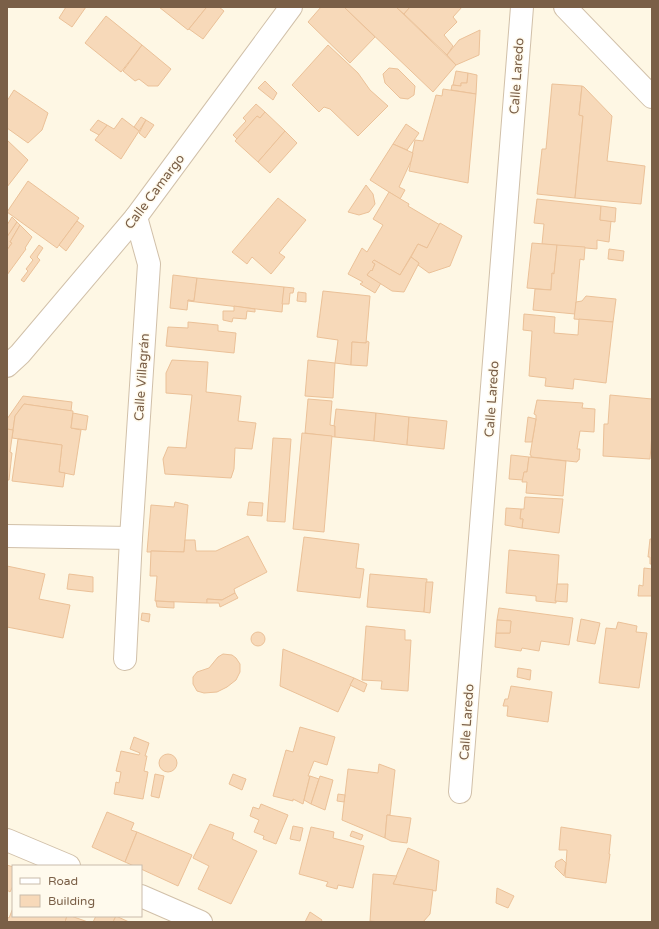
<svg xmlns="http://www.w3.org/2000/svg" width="659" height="929" viewBox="0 0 659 929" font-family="'Varela Round',sans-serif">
<rect width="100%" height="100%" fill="#fef7e4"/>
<!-- building -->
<g fill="#f7d9b9" stroke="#ebc198">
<polygon points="66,7 86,7 72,27 59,18"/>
<polygon points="159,7 205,7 206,8 188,30"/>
<polygon points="205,7 219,7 224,11 203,39 189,29 206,8"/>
<polygon points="321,7 344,7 375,37 350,63 308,22"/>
<polygon points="344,7 396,7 456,65 433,92"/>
<polygon points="396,7 410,7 404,14"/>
<polygon points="410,7 462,7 453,17 457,22 444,35 453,46 447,55 404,14"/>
<polygon points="106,16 142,45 121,72 85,43"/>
<polygon points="480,30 479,55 456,65 447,55 459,40"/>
<polygon points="142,45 171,69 158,86 148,86 139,79 135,81 123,71"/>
<polygon points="328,45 358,73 370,90 388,106 358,136 330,109 324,107 319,112 292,85"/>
<polygon points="389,68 398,69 415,86 414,95 408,99 400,98 385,83 383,74"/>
<polygon points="456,71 468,73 467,83 461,83 461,86 453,85"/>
<polygon points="468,73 477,75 476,94 451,90 452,85 461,86 461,83 467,83"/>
<polygon points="265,81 277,93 273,100 258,88"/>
<polygon points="552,84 582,86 579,115 583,116 575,198 537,194 542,149 546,149"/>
<polygon points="582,86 584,87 612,116 607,161 645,166 641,204 575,198 583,116 579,115"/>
<polygon points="443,89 476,94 468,183 409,171 415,140 423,141 436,95 442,96"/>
<polygon points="14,90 48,113 42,130 28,143 7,128 7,101"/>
<polygon points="256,104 265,112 260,118 257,116 237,139 233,135 246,121 243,118"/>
<polygon points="265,112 285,131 258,162 235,141 257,116 260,118"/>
<polygon points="141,117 146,120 139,131 134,127"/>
<polygon points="122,118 139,131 121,159 95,140 107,125 114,129"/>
<polygon points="98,120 107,125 99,135 90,130"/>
<polygon points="146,120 154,125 145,138 139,133"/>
<polygon points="406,124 419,133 407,150 393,144"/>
<polygon points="285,131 297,143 270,173 258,162"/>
<polygon points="7,140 28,160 7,187"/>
<polygon points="393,144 413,153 411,161 399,187 405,190 400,199 370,180"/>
<polygon points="28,181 79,218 57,248 7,212"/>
<polygon points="366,185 373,194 375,204 369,212 359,215 348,212"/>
<polygon points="389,192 409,204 408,206 440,225 427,248 418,244 400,275 374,260 372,262 375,264 372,271 371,270 367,275 381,283 375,293 360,284 363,282 348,274 362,248 367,252 383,225 373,219"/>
<polygon points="278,198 306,220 279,253 285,257 271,274 252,257 247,264 232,252"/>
<polygon points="537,199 601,206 600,220 611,221 609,242 597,240 597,249 542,244 544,224 534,223"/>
<polygon points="601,206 616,208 615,222 600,220"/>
<polygon points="12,217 17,222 7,237 7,225"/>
<polygon points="77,221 84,226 66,251 59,245"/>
<polygon points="17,222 20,225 10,242 12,243 7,250 7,237"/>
<polygon points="440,223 462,236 450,266 429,273 418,265 419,263 411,257 418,244 427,248"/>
<polygon points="20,225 32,237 25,248 26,249 7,275 7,250 12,243 10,242"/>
<polygon points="532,243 557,245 554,274 552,273 551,290 527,288"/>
<polygon points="39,245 43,248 37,257 40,260 24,282 21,280 28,271 26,269 33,260 30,257"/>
<polygon points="557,245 585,247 584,260 580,259 575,314 533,310 535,289 551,290 552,273 554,274"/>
<polygon points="609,249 624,251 623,261 608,259"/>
<polygon points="411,257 419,263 404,292 392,291 367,275 371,270 372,271 375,264 372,262 374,260 400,275"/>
<polygon points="173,275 197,278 194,301 188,300 187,310 170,308"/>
<polygon points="197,278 284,287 282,312 188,301 188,300 194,301"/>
<polygon points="284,287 294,288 293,293 290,293 289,304 282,304"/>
<polygon points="323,291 370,296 366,343 352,342 351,365 335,363 338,340 317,337"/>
<polygon points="298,292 306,293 306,302 297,301"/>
<polygon points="586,296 616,299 613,322 574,319 576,302 582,301"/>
<polygon points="234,306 255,309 255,312 247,311 246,319 233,318 232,322 223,320 223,311 234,311"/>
<polygon points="524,314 555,317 554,333 578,335 579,319 613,322 606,383 574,379 573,389 545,386 546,378 529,376 532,331 523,330"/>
<polygon points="188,322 218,325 218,331 236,333 234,353 166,346 168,327 188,328"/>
<polygon points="367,341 369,342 367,366 351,365 352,342 366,343"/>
<polygon points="172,360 208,362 206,392 241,396 238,421 256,423 252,449 235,448 234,469 231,478 165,474 163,459 168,447 186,448 192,395 166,393 166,373"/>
<polygon points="308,360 335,363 333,398 305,396"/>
<polygon points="610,395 652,399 652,434 650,459 603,456 604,424 608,424"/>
<polygon points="23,396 72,402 71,411 24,404 15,416 13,430 7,429 7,419"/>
<polygon points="308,399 332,401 330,425 335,426 335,437 305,433"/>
<polygon points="537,400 583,403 582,408 595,409 594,432 580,431 577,449 580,449 579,460 578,460 577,462 531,457 531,455 530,455 536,419 536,415 534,414"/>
<polygon points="24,404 73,411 71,428 81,430 74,475 59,472 62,445 12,438 15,416"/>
<polygon points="336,409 376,413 374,441 335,437 335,426 334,426"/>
<polygon points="73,413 88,416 86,430 71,428"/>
<polygon points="376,413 409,417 407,445 374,441"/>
<polygon points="409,417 447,421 444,449 407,445"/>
<polygon points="528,417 536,419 532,442 525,442"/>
<polygon points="7,429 13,430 10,452 12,453 9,480 7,480"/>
<polygon points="302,433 332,436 324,532 293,529"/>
<polygon points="273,438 291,439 285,522 267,521"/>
<polygon points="18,439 62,445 59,472 65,473 63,487 12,481"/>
<polygon points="511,455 529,457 527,472 524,472 523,480 509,479"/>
<polygon points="529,457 566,461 563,496 526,493 527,482 522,482 524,472 527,472"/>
<polygon points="525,497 563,499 559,533 522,528 523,519 520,519 521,509 524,509"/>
<polygon points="175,502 188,505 184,552 151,551 151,552 147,552 151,505 174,507"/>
<polygon points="249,502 263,503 262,516 247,515"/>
<polygon points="506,508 521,509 520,519 523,519 522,528 505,525"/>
<polygon points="248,536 267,572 234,589 235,593 222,600 207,599 207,603 155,601 157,576 150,576 151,551 184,552 185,540 195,540 196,551 216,551"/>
<polygon points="304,537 359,544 356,568 364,569 360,598 297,591"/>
<polygon points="650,539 652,539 652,564 650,564 650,557 648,557"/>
<polygon points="509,550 559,555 556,603 536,601 536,596 506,593"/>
<polygon points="7,566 45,574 39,599 70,605 63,638 7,627"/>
<polygon points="644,568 652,569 652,596 638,596 639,585 643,586"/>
<polygon points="69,574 93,577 93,592 67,589"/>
<polygon points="370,574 427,579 424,612 367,607"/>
<polygon points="426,582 433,582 430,613 424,612"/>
<polygon points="557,584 568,584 567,602 555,601"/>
<polygon points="235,593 238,598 220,607 219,603 207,603 207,599 222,600"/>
<polygon points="156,601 174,602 174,608 157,607"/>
<polygon points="499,608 573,618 569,645 541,641 539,651 522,648 521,651 495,647 496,633 510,633 511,621 497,620"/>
<polygon points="142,613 150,614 149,622 141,620"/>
<polygon points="581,619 600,623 595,644 577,641"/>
<polygon points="497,620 511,621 510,633 496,633"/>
<polygon points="618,622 637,626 636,632 647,633 639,688 599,683 606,628 616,629"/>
<polygon points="366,626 405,630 405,640 411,640 408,691 381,689 382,681 362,680"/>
<circle cx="258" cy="639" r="7"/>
<polygon points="283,649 354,678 338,712 280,686"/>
<polygon points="223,654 232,655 236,658 240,664 240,672 236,680 227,687 217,692 204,693 197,691 193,684 193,677 197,672 209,668 218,657"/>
<polygon points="518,668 531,670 530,680 517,677"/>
<polygon points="354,678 367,684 364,692 350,685"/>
<polygon points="511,686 552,692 548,722 507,716 508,706 503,706 505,699 508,699"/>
<polygon points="300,727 335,737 327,765 314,761 308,776 310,776 303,804 293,799 293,801 273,796 286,750 293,752"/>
<polygon points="134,737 149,743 145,756 147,756 144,771 148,772 143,799 114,794 116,782 119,783 121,772 116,771 121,751 139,755 140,753 130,749"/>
<circle cx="168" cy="763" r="9"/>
<polygon points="379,764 395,770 390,815 387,815 385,838 342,820 348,769 378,773"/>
<polygon points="155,774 164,776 159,798 151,796"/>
<polygon points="233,774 246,779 242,790 229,784"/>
<polygon points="310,776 319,779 311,804 304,800"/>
<polygon points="320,776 333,780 325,810 311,804"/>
<polygon points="338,794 345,795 344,802 337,801"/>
<polygon points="261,804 288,815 276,844 263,839 264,836 254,832 259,820 250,816 253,807 259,809"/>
<polygon points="107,812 134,823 131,830 137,832 125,862 92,847"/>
<polygon points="387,815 411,818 407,843 391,841 385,838"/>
<polygon points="210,824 234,833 232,839 257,851 231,904 198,889 209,866 193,858"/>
<polygon points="293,826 303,828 300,841 290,839"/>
<polygon points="311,827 334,832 333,838 364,846 353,888 338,885 337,889 326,886 328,882 299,874"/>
<polygon points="561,827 611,835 609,854 610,854 606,883 565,877 567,850 559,850"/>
<polygon points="352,831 363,835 361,840 350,836"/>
<polygon points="137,832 192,855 178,886 141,869 141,866 134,866 125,862"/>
<polygon points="408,848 439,861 436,891 393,884"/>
<polygon points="562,859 566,863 564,876 555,867 556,862"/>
<polygon points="7,865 13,867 13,886 10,892 7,890"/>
<polygon points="373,874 397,876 393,884 433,890 430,914 423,922 380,922 370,921"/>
<polygon points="497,888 514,896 508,908 496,903"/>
<polygon points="13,908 13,916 67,916 65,922 7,922 7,917 9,918"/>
<polygon points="310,912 322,920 321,922 305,922"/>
<polygon points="67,916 71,916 88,922 65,922"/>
<polygon points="96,916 116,916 113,922 93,922"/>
<polygon points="116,916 129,922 113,922"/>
</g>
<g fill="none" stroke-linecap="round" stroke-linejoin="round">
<!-- minor casing -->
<g stroke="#d1c0a9" stroke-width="24">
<g id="minor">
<polyline points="7,366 20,354 136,217 291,7"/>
<polyline points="7,536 131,538"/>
<polyline points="125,659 131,538 149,264 136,217"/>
<polyline points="460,792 522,7"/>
<polyline points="7,840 69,866"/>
<polyline points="141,896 201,922"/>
</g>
</g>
<!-- tertiary casing -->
<g stroke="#d1c0a9" stroke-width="24">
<polyline id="tertiary" points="565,7 652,97"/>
</g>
<!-- minor -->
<use href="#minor" stroke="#fff" stroke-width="22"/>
<!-- tertiary -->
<use href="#tertiary" stroke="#fff" stroke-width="22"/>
</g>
<g text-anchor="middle" stroke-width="3" stroke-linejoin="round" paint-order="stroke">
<!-- street labels -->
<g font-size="13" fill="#7a5f47" stroke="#fffaed">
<text transform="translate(516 76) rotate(-86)" y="5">Calle Laredo</text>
<text transform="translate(154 191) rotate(-53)" y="5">Calle Camargo</text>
<text transform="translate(141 377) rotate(-86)" y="5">Calle Villagrán</text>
<text transform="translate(491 399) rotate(-86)" y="5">Calle Laredo</text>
<text transform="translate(466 722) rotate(-86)" y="5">Calle Laredo</text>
</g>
</g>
<!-- border -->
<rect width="659" height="929" fill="none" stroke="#7a5f47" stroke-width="16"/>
<!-- legend -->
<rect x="12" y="865" width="130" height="52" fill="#fffaed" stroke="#cabcab"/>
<rect x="20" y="878" width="20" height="6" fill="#ffffff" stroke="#cabcab"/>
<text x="48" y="885" font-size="12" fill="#7a5f47">Road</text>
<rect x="20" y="895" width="20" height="12" fill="#f7d9b9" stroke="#cabcab"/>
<text x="48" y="905" font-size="12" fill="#7a5f47">Building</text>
</svg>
